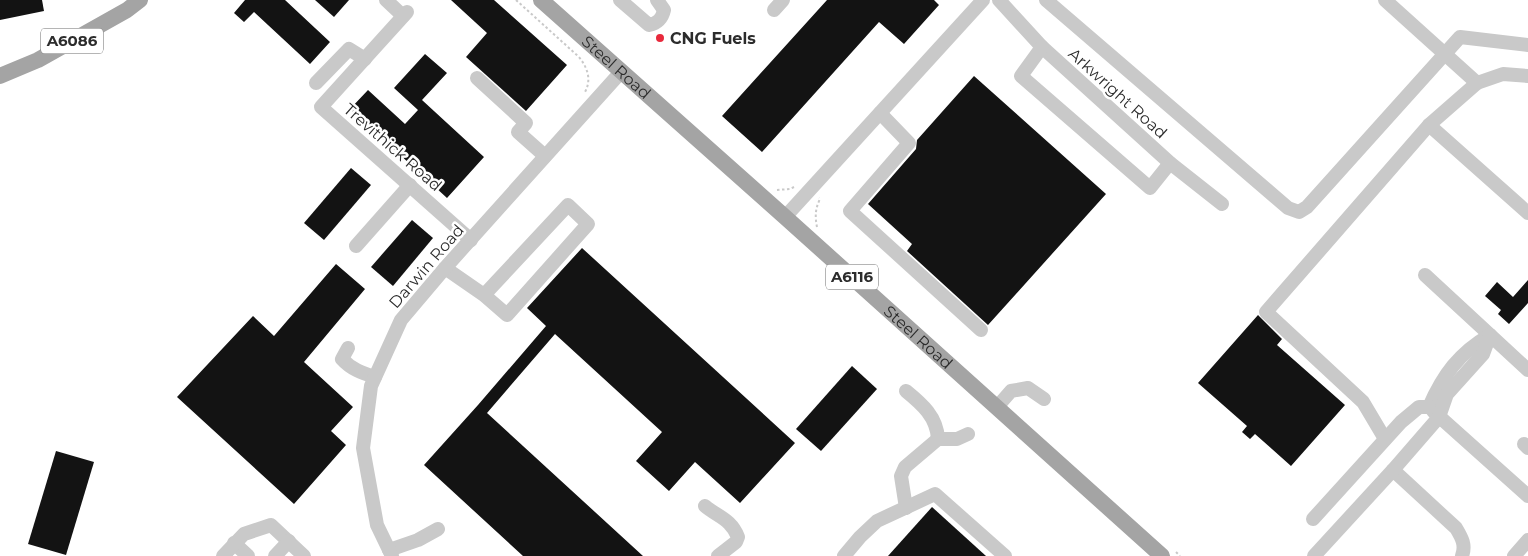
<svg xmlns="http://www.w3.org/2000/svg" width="1528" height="556" viewBox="0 0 1528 556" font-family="Montserrat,sans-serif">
<rect width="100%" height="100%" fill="#fff"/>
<!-- building -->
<g fill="#131313">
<polygon points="0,0 42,0 44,11 0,20"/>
<polygon points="245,0 285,0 330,42 310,64 254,12 244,22 234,13"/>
<polygon points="315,0 349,0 334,17"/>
<polygon points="451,0 494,0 567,65 526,111 466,57 487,33"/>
<polygon points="827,0 934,0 939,5 904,44 879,22 762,152 722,116"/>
<polygon points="425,54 447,73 422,100 484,157 447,198 350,109 368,90 405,124 418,110 394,88"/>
<polygon points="974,76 1106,194 988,325 907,251 912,244 868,204 916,149 917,140"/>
<polygon points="351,168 371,185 324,240 304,223"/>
<polygon points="412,220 433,238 393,286 371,267"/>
<polygon points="582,248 795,443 740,503 695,462 669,491 636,461 662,432 555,334 487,413 643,556 523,556 424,465 478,405 546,326 527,308"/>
<polygon points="336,264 365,289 304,362 353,407 331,431 346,445 294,504 177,397 253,316 274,336"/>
<polygon points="1528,280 1528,303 1509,324 1498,314 1501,310 1485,296 1497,282 1513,297"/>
<polygon points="1258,315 1282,339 1277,345 1345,405 1291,466 1255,434 1250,439 1242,432 1247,426 1198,383"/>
<polygon points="852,366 877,389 821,451 796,429"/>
<polygon points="56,451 94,462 66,555 28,544"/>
<polygon points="932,507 986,556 888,556"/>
</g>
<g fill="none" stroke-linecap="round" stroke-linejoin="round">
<!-- path -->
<g stroke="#c9c9c9" stroke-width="2" stroke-dasharray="2.5 2.5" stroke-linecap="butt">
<path d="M516 0 579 57C587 67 592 79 585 92"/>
<polyline points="777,190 790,189 796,186"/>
<path d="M817 227C815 217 815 209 820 199L819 198"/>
<polyline points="1176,552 1180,556"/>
</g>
<!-- minor -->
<g stroke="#c9c9c9" stroke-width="14">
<polyline points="386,0 403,16"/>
<path d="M620 0 649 25C658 23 662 19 664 10L657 0"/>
<polyline points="999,0 1042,47 1170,163 1222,204"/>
<polyline points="1046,0 1288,208 1299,212 1307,207 1460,37 1528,45"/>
<polyline points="1385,0 1477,83"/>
<polyline points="774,10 783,0"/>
<polyline points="407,12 321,107 471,240"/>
<polyline points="1042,47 1021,76 1150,188 1170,163"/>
<polyline points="477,78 526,123 518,132 545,156"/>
<polyline points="316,83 349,49 365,59"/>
<polyline points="880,113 909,143 850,211 981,330"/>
<polyline points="1429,125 1528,213"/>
<polyline points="785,217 983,0"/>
<polyline points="356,246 410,185"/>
<polyline points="445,268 484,295 568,205 588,224 507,315 484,295"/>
<polyline points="1425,275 1528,370"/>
<path d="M348 348 342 359C351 369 362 373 375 377"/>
<path d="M906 391C922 404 937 417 938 439"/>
<polyline points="997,407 1011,391 1028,388 1044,399"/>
<path d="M1429 407C1443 375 1459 353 1490 335"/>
<polyline points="1433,411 1528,496"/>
<polyline points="1385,439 1363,402 1266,312 1429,125 1477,83 1503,74 1528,76"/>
<polyline points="1524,444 1528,448"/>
<path d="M1393 470 1456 528C1462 538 1466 545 1462 556"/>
<path d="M705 506C718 517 731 519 738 537L736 542 718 556"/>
<polyline points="906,508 901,476 905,467 938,439 957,439 968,434"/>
<polyline points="1313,519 1401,422 1419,407 1429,407"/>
<polyline points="234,543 248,556"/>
<polyline points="389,550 418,540 438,529"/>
<polyline points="223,556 244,534 271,525 304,556"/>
<polyline points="275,556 289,541"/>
<polyline points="392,556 377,525 363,448 371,386 401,320 445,268 621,72"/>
<polyline points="844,556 860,537 877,521 935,494 1005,556"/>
<polyline points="1314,556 1393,470 1439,417 1447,394 1483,354 1490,335"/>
<polyline points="1514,556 1528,540"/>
</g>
<!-- major -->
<g stroke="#a4a4a4" stroke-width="16">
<path id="s1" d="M541 0 785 217 1162 556"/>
<polyline points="0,76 38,60 127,10 140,0"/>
</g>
</g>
<!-- markers -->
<circle fill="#e8293c" stroke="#fff" stroke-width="2" cx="660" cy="38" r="5"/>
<g text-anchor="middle" stroke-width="5" stroke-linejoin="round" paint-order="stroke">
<!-- shield labels -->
<g fill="#fff" stroke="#6b6b6b" stroke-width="1">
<rect x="41" y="28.5" width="62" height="25" rx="4"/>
<rect x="826" y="264.5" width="52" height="25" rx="4"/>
</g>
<g font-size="15" font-weight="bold" fill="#2c2c2c">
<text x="72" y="46">A6086</text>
<text x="852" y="282">A6116</text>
</g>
<!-- poi labels -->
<g font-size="16" font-weight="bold" fill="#2c2c2c" stroke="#fff" text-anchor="start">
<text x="670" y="44">CNG Fuels</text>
</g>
<!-- street labels -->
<g font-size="16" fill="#2c2c2c" stroke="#fff">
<text dy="6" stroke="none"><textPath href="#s1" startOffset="101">Steel Road</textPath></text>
<text transform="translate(1118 93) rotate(42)" y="6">Arkwright Road</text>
<text transform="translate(393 147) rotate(41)" y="6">Trevithick Road</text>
<text transform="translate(426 266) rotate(-49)" y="6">Darwin Road</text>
<text dy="6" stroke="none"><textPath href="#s1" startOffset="506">Steel Road</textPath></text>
</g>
</g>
</svg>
